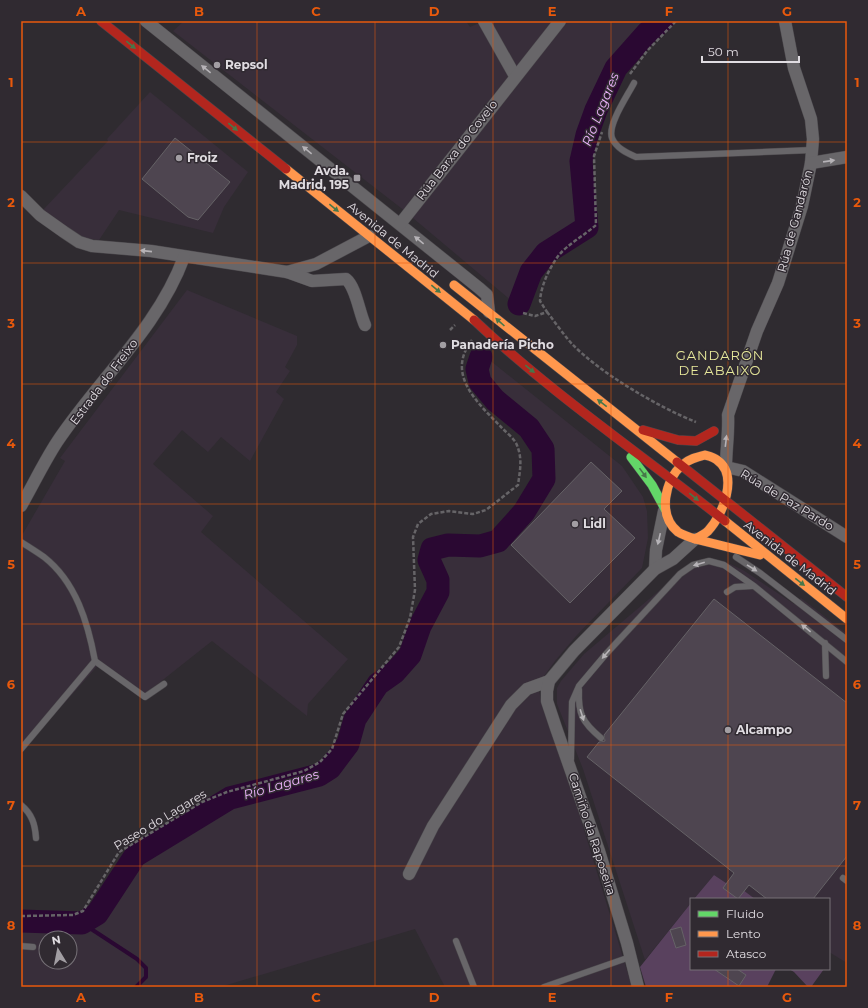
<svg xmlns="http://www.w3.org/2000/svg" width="868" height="1008" viewBox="0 0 868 1008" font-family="Montserrat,sans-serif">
<rect width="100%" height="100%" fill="#2f2b30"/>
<!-- built -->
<g fill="#382e3a" fill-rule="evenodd">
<polygon points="184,21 466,21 470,27 484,21 653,21 643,29 611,65 590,108 581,133 575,161 581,223 542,249 526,270 513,302 401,208 173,31"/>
<polygon points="150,92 248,172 224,207 213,233 119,210 99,240 84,238 75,234 43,210 108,141 107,139"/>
<polygon points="187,290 297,336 297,345 285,367 290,371 276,392 284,399 250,461 221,437 208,452 182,430 153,464 213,516 201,532 348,659 308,704 307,716 212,641 145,694 101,662 21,752 21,537 65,461 60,458"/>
<path d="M487 358 622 466 643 497 647 511 648 538 642 568 577 635 555 661 544 676 539 690 543 709 578 810 632 987H445L415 929 220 987H21V927L83 929 101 919 139 860 232 804 321 781 334 772 353 746 360 722 383 688 399 676 415 658 425 628 444 594V579L435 560 437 554 449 551 472 552 468 548 486 549 497 542 522 514 547 477 545 442 533 424 499 396 486 380 483 370ZM46 938H70V962H46Z"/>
<polygon points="701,559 710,559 726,562 743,570 794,604 801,598 847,634 847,963 829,952 829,899 755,899 743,891 741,893 714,875 694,899 691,899 691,903 645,960 583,769 557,704 557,688 561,681 584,654 693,562"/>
</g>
<!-- green -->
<g fill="#59415e">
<polygon points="714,875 741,893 743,890 755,899 694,899"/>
<polygon points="691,903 691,969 776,969 767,987 646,987 640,967"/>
<polygon points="789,969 824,969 811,987 808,987 794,972"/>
</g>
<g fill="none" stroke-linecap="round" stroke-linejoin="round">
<!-- stream -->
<polyline stroke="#2a0832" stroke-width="4" points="82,923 137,959 146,968 146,977 136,987"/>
<!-- river -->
<g stroke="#2a0832" stroke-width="23">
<polyline points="519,304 531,272 546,253 587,227 581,161 587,135 596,110 616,68 647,33 662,21"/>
<polyline points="21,921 82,923 97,914 135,856 230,798 319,775 330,768 348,744 355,719 378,684 395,672 410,655 420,626 438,592 438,580 429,560 432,549 448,545 480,546 498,541 524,512 544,479 543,449 529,428 495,400 480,382 477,369 481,357"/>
</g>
</g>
<!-- building -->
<g fill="#4e4550" stroke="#656266">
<polygon points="175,138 230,182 198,220 188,217 142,179"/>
<polygon points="591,462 622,491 604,509 635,538 570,603 511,545"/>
<polygon points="714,599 847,703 847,856 813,899 767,899 749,885 738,899 723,888 734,873 587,757 599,742 605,741 604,735"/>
<polygon points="681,927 686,945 676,948 670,930"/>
<polygon points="714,969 737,969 746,975 739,986"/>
</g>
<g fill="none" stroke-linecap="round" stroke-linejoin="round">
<!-- lane casing -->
<g stroke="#4b484c" stroke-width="7">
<g id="lane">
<path d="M634 83C628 95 607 125 612 138 616 148 627 153 636 157L812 150"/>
<path d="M21 542C29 547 37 552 44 557 76 582 88 623 95 661L145 697 164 684"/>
<polyline points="736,557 760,573 847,640"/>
<polyline points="727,592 735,587 752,586"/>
<polyline points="825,643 826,676"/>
<path d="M579 690C578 714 582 722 601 738"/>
<polyline points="21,749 95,661"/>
<polyline points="571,759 572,702 579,686 606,654 680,574 693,565 709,561 724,565 754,586 847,662"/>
<path d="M21 805C32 814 35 824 36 838"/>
<polyline points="843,878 847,881"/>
<polyline points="456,941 474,987"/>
<polyline points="21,946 33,947"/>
<polyline points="544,987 630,957"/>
</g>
</g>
<!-- street casing -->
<g stroke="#4b484c" stroke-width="13">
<g id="street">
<polyline points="146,21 479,288 487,295 489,312"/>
<polyline points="484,21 515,76"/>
<path d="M785 21 794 68 811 119 813 139 811 163 802 206 778 283 757 331 728 415C729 432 726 450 726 467L743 471 847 537"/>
<polyline points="811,163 847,157"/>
<polyline points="21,196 40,215 64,232 79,242 92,246 151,251 287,272 316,264 369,236"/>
<polyline points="400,224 560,21"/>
<path d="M287 272 312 281 346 279C356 287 359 312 365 325"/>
<path d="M21 506C33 485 44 462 57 442 98 380 158 328 184 257"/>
<polyline points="655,569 656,550 664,511"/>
<polyline points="409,874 433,826 511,705 527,689 549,681"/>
<polyline points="638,987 627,943 599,851 556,728 547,701 547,691 549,681 574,651 655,569 673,559 695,539"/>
</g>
</g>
<!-- fast casing -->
<g stroke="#4b484c" stroke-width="10">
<polyline id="fast" points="631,457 652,485 665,509"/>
</g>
<!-- slow casing -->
<g stroke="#4b484c" stroke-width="10">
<g id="slow">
<polyline points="286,169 474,320"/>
<polyline points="454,285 677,462"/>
<path d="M705 455C709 456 714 457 717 460 739 475 723 515 708 531 705 534 699 537 695 539 689 537 683 535 678 532 657 515 665 480 682 465 689 459 697 457 705 455Z"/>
<polyline points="725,521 847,619"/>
<polyline points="695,539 760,555"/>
</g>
</g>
<!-- jam casing -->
<g stroke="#4b484c" stroke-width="10">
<g id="jam">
<polyline points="101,21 286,169"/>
<path d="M474 320C552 394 641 454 725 521"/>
<polyline points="643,430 678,440 696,441 714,431"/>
<polyline points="677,462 847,597"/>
</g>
</g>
<!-- path -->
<g stroke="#666467" stroke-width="2.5" stroke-dasharray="4 2" stroke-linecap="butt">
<polyline points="630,74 647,51 676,21"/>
<path d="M547 312C555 322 563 334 572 344 600 373 658 407 696 422"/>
<path d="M523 313 535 316 547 312 540 301C541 286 549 268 559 255 568 244 585 235 596 225L594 156 602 132"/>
<polyline points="450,330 455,325"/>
<path d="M21 916 73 915 83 911 119 852 202 802 227 792 304 771 320 762 332 749 343 714 399 647 410 618 415 590 413 537 418 524 431 514 449 511 473 514 486 510 518 485C520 470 523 458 516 443 513 438 506 432 502 428 478 403 445 375 472 340"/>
</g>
<!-- lane -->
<use href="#lane" stroke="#686669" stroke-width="6"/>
<!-- street -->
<use href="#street" stroke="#686669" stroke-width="12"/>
<!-- fast -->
<use href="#fast" stroke="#63d668" stroke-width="9"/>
<!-- slow -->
<use href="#slow" stroke="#ff974d" stroke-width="9"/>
<!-- jam -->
<use href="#jam" stroke="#b3261e" stroke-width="9"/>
</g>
<!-- one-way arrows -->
<defs><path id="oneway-solid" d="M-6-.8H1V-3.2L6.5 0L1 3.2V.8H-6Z"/></defs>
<g fill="#47774a">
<use href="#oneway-solid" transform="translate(131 45) rotate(39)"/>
<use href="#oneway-solid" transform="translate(233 127) rotate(39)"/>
<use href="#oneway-solid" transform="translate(334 208) rotate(39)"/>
<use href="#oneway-solid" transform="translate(436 289) rotate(39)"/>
<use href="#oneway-solid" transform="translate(500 322) rotate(-138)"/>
<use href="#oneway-solid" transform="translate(530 369) rotate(39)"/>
<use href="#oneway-solid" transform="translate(602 403) rotate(-142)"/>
<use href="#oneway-solid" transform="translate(643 473) rotate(54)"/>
<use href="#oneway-solid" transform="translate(694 497) rotate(39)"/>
<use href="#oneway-solid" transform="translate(800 582) rotate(38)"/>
</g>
<g fill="#b6b3b7">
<use href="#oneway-solid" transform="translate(206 69) rotate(-141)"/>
<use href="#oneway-solid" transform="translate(307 150) rotate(-141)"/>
<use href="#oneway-solid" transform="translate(829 161) rotate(-8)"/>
<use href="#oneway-solid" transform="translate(419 240) rotate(-141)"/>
<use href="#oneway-solid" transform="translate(146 251) rotate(-174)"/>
<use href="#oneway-solid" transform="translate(726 441) rotate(-83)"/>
<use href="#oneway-solid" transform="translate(659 539) rotate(103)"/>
<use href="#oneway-solid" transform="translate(699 564) rotate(164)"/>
<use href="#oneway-solid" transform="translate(752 568) rotate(32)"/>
<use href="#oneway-solid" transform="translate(806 628) rotate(-141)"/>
<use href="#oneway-solid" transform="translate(606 654) rotate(131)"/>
<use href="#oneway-solid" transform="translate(582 715) rotate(72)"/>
</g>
<!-- grid -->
<path fill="none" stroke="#e8590c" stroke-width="1" stroke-opacity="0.55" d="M140 21V987M257 21V987M375 21V987M493 21V987M611 21V987M728 21V899M21 142H847M21 263H847M21 384H847M21 504H847M21 624H847M21 745H847M21 866H847M728 969V987"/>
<!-- markers -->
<g fill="#a29ea3" stroke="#302a31" stroke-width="1.5">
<circle cx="217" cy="65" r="4"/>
<circle cx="179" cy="158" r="4"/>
<rect x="353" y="174" width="8" height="8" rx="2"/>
<circle cx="443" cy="345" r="4"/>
<circle cx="575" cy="524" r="4"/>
<circle cx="728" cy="730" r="4"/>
</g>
<g text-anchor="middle" stroke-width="3" stroke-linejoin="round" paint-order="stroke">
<!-- poi labels -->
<g font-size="12" font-weight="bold" fill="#e0dce1" stroke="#302a31" text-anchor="start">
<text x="225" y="69">Repsol</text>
<text x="187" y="162">Froiz</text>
<text x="349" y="175" text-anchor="end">Avda.<tspan x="349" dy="14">Madrid, 195</tspan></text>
<text x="451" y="349">Panadería Picho</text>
<text x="583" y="528">Lidl</text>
<text x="736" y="734">Alcampo</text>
</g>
<!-- street labels -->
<g font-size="12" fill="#e0dce1" stroke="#302a31">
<text transform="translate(457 150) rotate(-52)" y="4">Rúa Barxa do Covelo</text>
<text transform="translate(795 221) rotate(-75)" y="4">Rúa de Gandarón</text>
<text transform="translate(393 240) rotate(39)" y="4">Avenida de Madrid</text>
<text transform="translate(104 382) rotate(-53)" y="4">Estrada do Freixo</text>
<text transform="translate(787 500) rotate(31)" y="4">Rúa de Paz Pardo</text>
<text transform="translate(790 558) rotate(38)" y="4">Avenida de Madrid</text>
<text transform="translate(160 820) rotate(-31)" y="4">Paseo do Lagares</text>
<text transform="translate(592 834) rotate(72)" y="4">Camiño da Raposeira</text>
</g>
<!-- water labels -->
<g font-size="13" font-style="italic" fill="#edb2fc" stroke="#302a31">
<text transform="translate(600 109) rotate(-68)" y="5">Río Lagares</text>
<text transform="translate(281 784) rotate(-16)" y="5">Río Lagares</text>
</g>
<!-- neighbourhood labels -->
<g font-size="13" letter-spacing="1" fill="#e8ea9b" stroke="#302a31">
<text x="720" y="360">GANDARÓN<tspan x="720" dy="15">DE ABAIXO</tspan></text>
</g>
</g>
<!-- border -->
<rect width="868" height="1008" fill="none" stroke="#302a31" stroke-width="44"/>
<!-- legend -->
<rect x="690" y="898" width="140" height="72" fill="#302a31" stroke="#767177"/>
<rect x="698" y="911" width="20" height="6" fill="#63d668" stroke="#767177"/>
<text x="726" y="918" font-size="12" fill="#e0dce1">Fluido</text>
<rect x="698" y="931" width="20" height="6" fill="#ff974d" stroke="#767177"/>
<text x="726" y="938" font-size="12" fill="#e0dce1">Lento</text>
<rect x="698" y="951" width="20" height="6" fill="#b3261e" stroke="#767177"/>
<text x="726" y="958" font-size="12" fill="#e0dce1">Atasco</text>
<!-- north arrow -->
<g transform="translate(58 950) rotate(350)"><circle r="19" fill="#302a31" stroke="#767177"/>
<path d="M0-3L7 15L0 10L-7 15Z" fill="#a29ea3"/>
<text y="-6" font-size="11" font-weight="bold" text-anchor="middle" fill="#e0dce1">N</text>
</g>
<!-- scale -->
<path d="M702 56v6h97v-6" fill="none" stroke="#e0dce1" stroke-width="2"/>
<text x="708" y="56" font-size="12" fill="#e0dce1" stroke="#302a31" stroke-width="3" paint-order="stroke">50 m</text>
<rect x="22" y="22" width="824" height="964" fill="none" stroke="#e8590c" stroke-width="1.5"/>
<g font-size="13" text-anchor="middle" font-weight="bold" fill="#e8590c">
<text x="81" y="16">A</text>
<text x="199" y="16">B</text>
<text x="316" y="16">C</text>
<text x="434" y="16">D</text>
<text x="552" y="16">E</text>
<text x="669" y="16">F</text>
<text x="787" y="16">G</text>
<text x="11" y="87">1</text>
<text x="857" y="87">1</text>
<text x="11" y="207">2</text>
<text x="857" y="207">2</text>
<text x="11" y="328">3</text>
<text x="857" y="328">3</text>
<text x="11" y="448">4</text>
<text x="857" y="448">4</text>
<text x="11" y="569">5</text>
<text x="857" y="569">5</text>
<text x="11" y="689">6</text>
<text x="857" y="689">6</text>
<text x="11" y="810">7</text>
<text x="857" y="810">7</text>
<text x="11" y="930">8</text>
<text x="857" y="930">8</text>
<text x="81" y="1002">A</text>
<text x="199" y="1002">B</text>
<text x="316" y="1002">C</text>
<text x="434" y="1002">D</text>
<text x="552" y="1002">E</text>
<text x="669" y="1002">F</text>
<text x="787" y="1002">G</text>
</g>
</svg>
